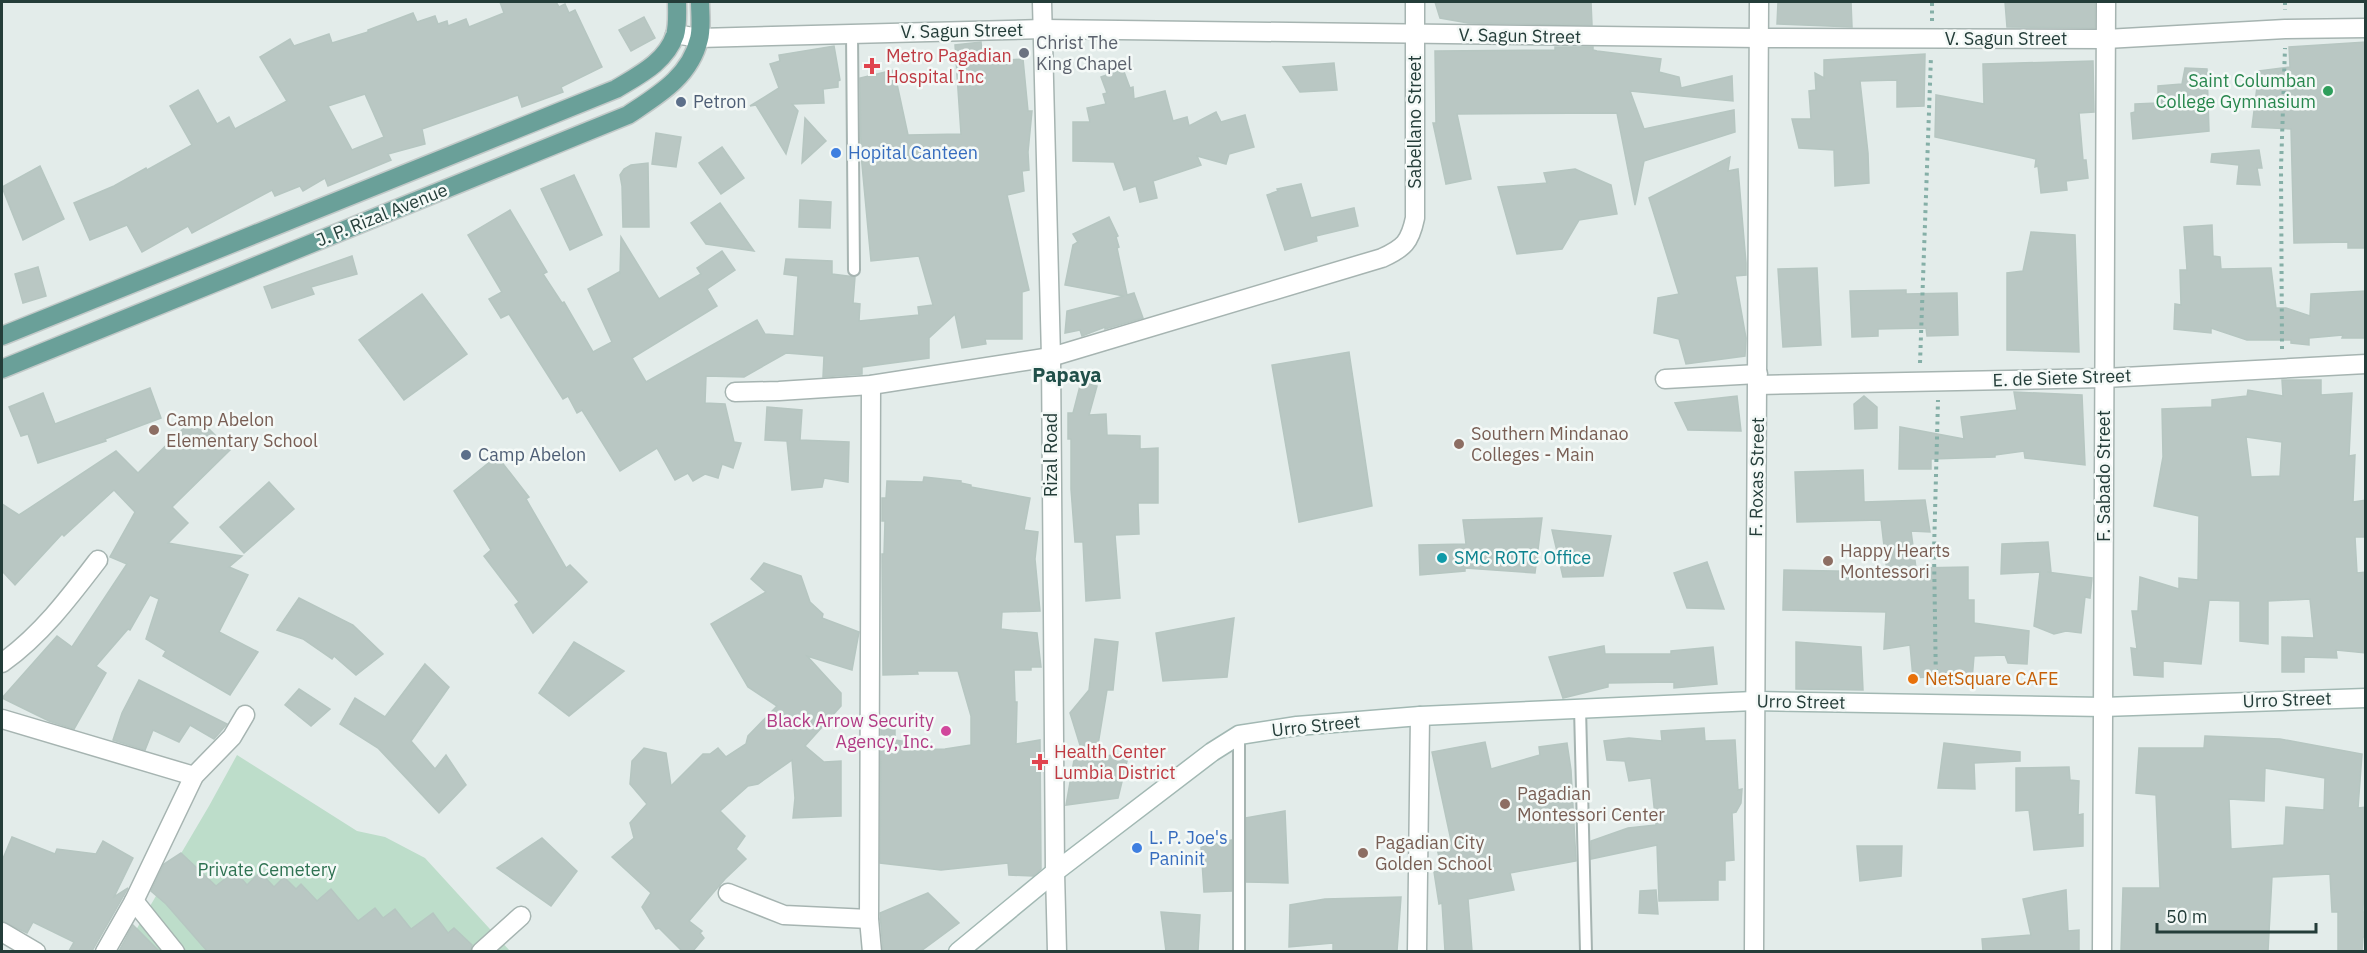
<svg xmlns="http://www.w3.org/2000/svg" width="2367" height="953" viewBox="0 0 2367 953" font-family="'IBM Plex Sans',sans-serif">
<rect width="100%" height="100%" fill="#e3ecea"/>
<!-- green -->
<polygon fill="#bdddca" points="237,755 357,831 385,837 425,858 510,951 123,952 209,806"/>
<!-- building -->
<g fill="#b9c7c3" stroke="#b6c6c1" stroke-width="1.5" fill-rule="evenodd">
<path d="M500 2H556L559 7 565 4 569 13 575 10 602 67 561 87 563 92 522 107 518 95 422 129 425 144 388 154 391 160 328 186 325 178 303 191 300 186 275 196 272 190 192 233 188 226 142 252 127 225 90 240 74 203 114 186 146 168 147 170 192 145 170 106 198 90 217 124 229 117 235 129 287 101 260 57 290 39 294 46 329 34 332 43 368 32V30L413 13 417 22 435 16 438 24 447 21 448 26 466 19 469 27 504 13ZM365 94 384 137 352 150 328 106Z"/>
<polygon points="1435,2 1591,2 1592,25 1468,23 1440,18"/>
<polygon points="1778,2 1851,2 1852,27 1777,24"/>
<polygon points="2005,2 2095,2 2095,28 2007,27"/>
<polygon points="644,17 655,38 631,51 619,30"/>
<polygon points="981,42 983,62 1023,59 1028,111 1032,111 1028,152 1029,170 1022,171 1024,191 1007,195 1029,290 1022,292 1022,339 985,339 986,344 962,348 955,314 929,338 929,358 862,367 862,374 823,377 824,356 786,353 744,377 706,376 705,403 725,404 734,442 741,443 733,468 722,464 718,478 705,474 693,481 688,473 675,480 657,448 620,471 582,410 577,413 568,396 563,399 509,314 501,318 489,299 502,292 468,235 510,210 547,272 543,274 562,303 564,302 593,352 612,342 588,289 619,272 620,274 621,237 659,299 701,274 697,268 722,251 735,270 707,289 717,306 632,358 646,382 757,320 765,334 794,336 798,276 784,274 786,259 832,261 832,274 855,277 853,303 860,304 859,321 919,315 918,307 933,305 919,256 871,261 861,154 860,78 894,70 908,135 961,134 955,45"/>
<polygon points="2366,42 2366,248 2348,248 2348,242 2294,243 2291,129 2252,127 2259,71 2290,67 2289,47"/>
<polygon points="834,46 840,80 838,81 838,87 823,89 824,103 792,104 798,111 786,154 756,105 750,106 779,88 770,64 780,61 779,55"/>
<polygon points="1555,47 1593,47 1593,50 1597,51 1661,59 1659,72 1679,77 1681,88 1732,76 1733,101 1630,91 1644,129 1734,110 1735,132 1644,161 1635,205 1617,113 1457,114 1471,179 1446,184 1433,123 1436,123 1435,51 1555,50"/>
<polygon points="1925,54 1924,106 1897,107 1897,80 1860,81 1868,153 1869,183 1835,186 1834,150 1799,148 1792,119 1811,119 1809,91 1816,90 1815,73 1824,78 1824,60"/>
<polygon points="2093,61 2094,112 2079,113 2083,160 2086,160 2088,178 2066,181 2067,190 2041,193 2038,166 2035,167 2036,159 1935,137 1936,95 1984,104 1983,64"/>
<polygon points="1334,63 1337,90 1300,92 1283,67"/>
<polygon points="2185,68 2207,69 2209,131 2133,139 2131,113 2135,112 2135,104 2158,103 2158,86 2182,84"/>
<polygon points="1123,69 1130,88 1133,87 1134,99 1165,91 1173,121 1187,117 1189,126 1216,112 1221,122 1245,115 1254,147 1229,154 1226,164 1197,156 1201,165 1153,181 1157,198 1140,202 1136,186 1124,190 1114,162 1073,161 1073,122 1090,122 1087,108 1106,104 1103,94 1107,93 1101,77"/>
<polygon points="805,118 826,141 802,163"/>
<polygon points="656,133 681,137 676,167 652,164"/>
<polygon points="722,147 744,178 721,194 699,163"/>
<polygon points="2259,150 2262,168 2257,168 2260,185 2237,184 2239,165 2211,162 2212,154"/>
<polygon points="1730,157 1728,171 1738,169 1746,263 1746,275 1735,276 1746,338 1745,356 1686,364 1679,339 1654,333 1658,298 1679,294 1649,198"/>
<polygon points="648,163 649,227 623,227 622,186 620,175 624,169 631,165"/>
<polygon points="40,166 64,219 23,240 2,187"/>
<polygon points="1575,169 1611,185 1617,214 1579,220 1562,249 1517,254 1498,187 1547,183 1544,173"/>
<polygon points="574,175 602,235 570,250 541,189"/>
<polygon points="1301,184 1311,218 1354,208 1358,226 1316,236 1317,241 1285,250 1267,195 1278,191 1277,189"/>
<polygon points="800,200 831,202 830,228 799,227"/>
<polygon points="720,203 754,251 706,244 691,223"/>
<polygon points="1109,217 1118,236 1116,237 1119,247 1117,248 1127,295 1134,293 1143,318 1105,329 1105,327 1082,336 1080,330 1065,333 1067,311 1124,296 1065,285 1073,245 1078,242 1073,234"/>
<polygon points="2212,225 2213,256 2220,257 2221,269 2271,268 2276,308 2286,308 2310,316 2311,294 2366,291 2366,338 2342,338 2343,335 2309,338 2309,345 2291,343 2291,340 2247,340 2211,328 2211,333 2174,329 2175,304 2181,305 2180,270 2187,270 2184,227"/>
<polygon points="2031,232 2075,235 2079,352 2007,350 2007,273 2023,271"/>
<polygon points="352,256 357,274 311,287 314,294 272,308 264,287"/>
<polygon points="38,267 46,296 23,303 15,274"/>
<polygon points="1817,268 1821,345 1783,347 1778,269"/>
<polygon points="1906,290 1906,294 1957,293 1958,335 1927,336 1926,328 1878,329 1878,336 1852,337 1850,291"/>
<polygon points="422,294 467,354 404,400 359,340"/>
<polygon points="1349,352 1372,506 1299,522 1272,365"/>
<path d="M2282 380H2321V395L2352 393 2349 456 2355 455 2353 502 2366 500V537H2355L2357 573 2366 572V653L2336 650 2337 658 2304 657V672H2282V637L2314 638 2310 599 2268 601V644L2240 641V601L2209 600 2201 664 2163 661V677L2134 675 2131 648 2137 649 2132 611H2138L2140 577 2179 589V578L2198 580 2199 516 2154 506 2163 457 2162 409 2212 407V400L2247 396 2248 390 2283 396ZM2246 437 2282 442 2280 476 2251 477Z"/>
<polygon points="1081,382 1097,386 1089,415 1106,414 1107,435 1140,436 1140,449 1158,448 1158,503 1138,503 1139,534 1115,535 1120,598 1086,601 1083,542 1075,542 1071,489 1071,439 1068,439 1068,413 1073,413"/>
<polygon points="150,388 161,418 105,439 106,441 38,463 28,434 21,436 9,407 43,393 55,424"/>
<polygon points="2014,392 2082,395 2085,465 2025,458 2024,451 1995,455 1995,457 1931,459 1931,469 1899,469 1900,427 1964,439 1961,417 2017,410"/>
<polygon points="1737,396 1741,431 1688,430 1675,403"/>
<polygon points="1864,396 1877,407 1877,428 1855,429 1854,404"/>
<polygon points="767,407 802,410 800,440 849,442 848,482 824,478 822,487 792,490 787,441 765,440"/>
<polygon points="196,416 230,450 172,507 188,523 168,543 242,556 229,567 248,575 219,632 258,652 230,695 163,656 166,651 146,639 159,599 150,595 130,630 128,629 96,666 106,673 74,729 49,721 2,698 57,636 72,647 127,564 110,557 135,512 114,490 64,536 62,534 15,585 2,571 2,504 19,515 116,451 138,473"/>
<polygon points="497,456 529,497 526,499 566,568 570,565 587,582 533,633 515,605 519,602 484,556 491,550 454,491"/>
<polygon points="1863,470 1864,502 1925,500 1930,532 1911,531 1916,568 1968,567 1968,600 1974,600 1974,623 2029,631 2027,664 2008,663 2005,655 1974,656 1972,680 1943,680 1943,676 1913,678 1910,645 1884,649 1886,612 1783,610 1784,570 1887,572 1881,520 1797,522 1795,472"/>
<polygon points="924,477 961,481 961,483 971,485 971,487 1030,498 1024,530 1038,532 1035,559 1040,611 1002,612 1001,629 1037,633 1041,667 1031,667 1031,670 1014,670 1015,702 1017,702 1016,744 1040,740 1041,869 1033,876 1009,875 1008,863 941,870 880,863 881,728 895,730 895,740 908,742 908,750 945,749 971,745 971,716 958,671 917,671 918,674 883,675 882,554 884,554 885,521 882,521 882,498 886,498 887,481 923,482"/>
<polygon points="269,482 294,509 244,553 220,527"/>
<polygon points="1542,518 1535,573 1465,568 1465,571 1420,575 1419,545 1466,544 1463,520"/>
<polygon points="1552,530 1611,536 1603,576 1563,577"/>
<polygon points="2048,542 2051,572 2047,572 2092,578 2090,598 2085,597 2081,633 2066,631 2054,634 2034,626 2040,572 2001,574 2002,544"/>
<polygon points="1707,562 1724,609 1687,608 1674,573"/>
<polygon points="764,563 801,576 810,602 823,614 822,618 859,632 852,670 807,656 841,693 841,706 805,746 824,762 841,761 841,816 793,818 795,798 792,760 758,784 748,786 720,811 745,836 736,849 746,859 725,879 689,921 702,931 700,933 704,938 693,951 682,951 659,928 656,929 642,907 651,893 612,857 634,838 630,823 647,804 630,784 632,761 644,748 666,753 671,786 703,754 710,754 718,748 726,757 746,744 748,736 777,706 748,687 711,624 766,592 751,579"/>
<polygon points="299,598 353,625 383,654 356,675 334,656 332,659 303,639 277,630"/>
<polygon points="1234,618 1227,677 1163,681 1156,633"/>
<polygon points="1095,639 1118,642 1113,690 1107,690 1096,757 1129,753 1118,798 1066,805 1074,760 1084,758 1070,713 1089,690"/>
<polygon points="574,642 624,671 569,716 539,693"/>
<polygon points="1796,642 1861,647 1863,690 1796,689"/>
<polygon points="1604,646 1605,654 1671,654 1671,651 1713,647 1717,684 1674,688 1674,682 1608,683 1608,687 1563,698 1549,657"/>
<polygon points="425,664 449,687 411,741 435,769 446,755 466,785 439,813 378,748 340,724 355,698 385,717"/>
<polygon points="139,680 227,724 214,739 190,725 179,742 153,730 145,750 113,740 122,713"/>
<polygon points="299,689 330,709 311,726 285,705"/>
<polygon points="1704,728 1705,741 1735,740 1738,790 1742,789 1741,803 1736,812 1732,813 1734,860 1725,861 1725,880 1718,880 1718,900 1659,901 1657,845 1591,859 1591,841 1628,828 1656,825 1651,778 1629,781 1625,761 1607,760 1604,741 1629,738 1662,741 1661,731"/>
<path d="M2205 736 2280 739 2362 754 2358 808 2366 807 2363 912H2366V937H2363L2362 951H2338V912H2332L2330 874 2272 877 2268 951H2121L2123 888H2160L2156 795 2136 793 2139 748H2204ZM2265 768 2325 778 2324 810 2286 807 2284 845 2231 849 2229 799 2264 801Z"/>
<polygon points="1485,742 1491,769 1540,755 1539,747 1567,743 1571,770 1576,861 1510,873 1514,890 1468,899 1472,951 1445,951 1442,903 1439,904 1434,872 1442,871 1437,848 1452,845 1432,752"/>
<polygon points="1944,743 2020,752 2020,761 1974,763 1975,789 1938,788"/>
<polygon points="2069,767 2070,780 2079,781 2078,815 2083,814 2083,846 2034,850 2029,810 2016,811 2016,768"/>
<polygon points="1285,811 1288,883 1246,882 1246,818"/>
<polygon points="12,837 55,854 57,849 96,854 103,841 133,858 114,897 128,888 92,951 69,951 74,942 33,922 27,933 2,921 2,861"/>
<polygon points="542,838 577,871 551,906 497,868"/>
<polygon points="1232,840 1232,891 1204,892 1201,847"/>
<polygon points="1857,846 1902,846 1901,876 1860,881"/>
<polygon points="181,853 216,886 235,871 247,885 260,872 274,887 284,877 296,889 301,884 317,901 331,889 358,921 375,908 383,918 395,909 411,929 433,913 448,933 454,928 472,945 470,951 207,951 166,904 151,891 164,864"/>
<polygon points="1656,890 1658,914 1639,913 1640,891"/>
<polygon points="2066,890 2068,931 2079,930 2079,951 1983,951 1982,939 2031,935 2023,899"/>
<polygon points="928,893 959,923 921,951 883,951 880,913"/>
<polygon points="1401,897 1397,951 1333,951 1333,943 1289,947 1290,905 1325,899"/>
<polygon points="1161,912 1200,915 1198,951 1166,951"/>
<polygon points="133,925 159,951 119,951"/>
</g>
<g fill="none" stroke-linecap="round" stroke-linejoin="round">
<!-- lane casing -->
<g stroke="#a6b4b1" stroke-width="14">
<g id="lane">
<polyline points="852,33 854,270"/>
<polyline points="1580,708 1586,952"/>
<polyline points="1239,735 1239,952"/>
</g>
</g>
<!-- street casing -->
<g stroke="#a6b4b1" stroke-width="21">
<g id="street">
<polyline points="1042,2 1051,357 1055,872 1057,952"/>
<polyline points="675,34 699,38 1043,29 1759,38 2106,39 2285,29 2366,28"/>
<polyline points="1665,379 1758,374"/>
<polyline points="871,385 869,919 872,952"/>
<polyline points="1758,385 2105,378 2366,364"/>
<path d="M735 392 779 391 871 385 1051 357 1382 258C1404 248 1410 242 1415 218V2"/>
<path d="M2 663C41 635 69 598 98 560"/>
<polyline points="2,719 194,776"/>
<polyline points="728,893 784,915 869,919"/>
<polyline points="134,901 175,952"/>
<polyline points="2,932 36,952"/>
<polyline points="105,952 134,901 194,776 232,737 245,715"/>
<polyline points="481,952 521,916"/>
<polyline points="1417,952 1420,716"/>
<path d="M1754 952C1753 635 1758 318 1759 2"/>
<polyline points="2102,952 2106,2"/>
</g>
</g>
<!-- secondary casing -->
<g stroke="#a2b8b3" stroke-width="21">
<polyline id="secondary" points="958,952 1055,872 1212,752 1239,735 1297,726 1420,716 1754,701 2103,707 2366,698"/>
</g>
<!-- primary casing -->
<g stroke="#c2c9c8" stroke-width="21">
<g id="primary">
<path d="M2 336 616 89C639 75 666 62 675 35 678 25 677 12 677 2"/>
<path d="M2 369 628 115C658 95 690 77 699 39 702 28 700 13 700 2"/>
</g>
</g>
<!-- path -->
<g stroke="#85afa7" stroke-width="4" stroke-dasharray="3 4.5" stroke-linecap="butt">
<polyline points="2285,2 2285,10"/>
<polyline points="1932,21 1932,2"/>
<polyline points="2282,349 2281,168 2285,48"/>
<polyline points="1920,363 1931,56"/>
<polyline points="1936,687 1934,551 1938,400"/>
</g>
<!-- lane -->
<use href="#lane" stroke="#fff" stroke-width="10"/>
<!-- street -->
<use href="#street" stroke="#fff" stroke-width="18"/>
<!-- secondary -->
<use href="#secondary" stroke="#fff" stroke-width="18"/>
<!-- primary -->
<use href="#primary" stroke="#6aa099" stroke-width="18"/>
</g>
<!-- markers -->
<circle fill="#6b7280" stroke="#f4f9f7" stroke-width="2" cx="1024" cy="53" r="6"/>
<g fill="#e0444e" stroke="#f4f9f7" stroke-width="2">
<path d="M869 57h6v6h6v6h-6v6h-6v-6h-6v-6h6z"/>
<path d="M1037 753h6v6h6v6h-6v6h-6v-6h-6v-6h6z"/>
</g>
<circle fill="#2e9e5b" stroke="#f4f9f7" stroke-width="2" cx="2328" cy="91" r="6"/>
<g fill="#5c6f8a" stroke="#f4f9f7" stroke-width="2">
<circle cx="681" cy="102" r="6"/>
<circle cx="466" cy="455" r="6"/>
</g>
<g fill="#3f7fe0" stroke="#f4f9f7" stroke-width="2">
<circle cx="836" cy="153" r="6"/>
<circle cx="1137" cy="848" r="6"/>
</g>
<g fill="#8d6e63" stroke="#f4f9f7" stroke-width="2">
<circle cx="154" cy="430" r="6"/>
<circle cx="1459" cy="444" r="6"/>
<circle cx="1828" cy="561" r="6"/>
<circle cx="1505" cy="804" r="6"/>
<circle cx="1363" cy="853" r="6"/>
</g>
<circle fill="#0f9aa8" stroke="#f4f9f7" stroke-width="2" cx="1442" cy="558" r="6"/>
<circle fill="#e8710a" stroke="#f4f9f7" stroke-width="2" cx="1913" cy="679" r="6"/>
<circle fill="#d1479c" stroke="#f4f9f7" stroke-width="2" cx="946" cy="731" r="6"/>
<g text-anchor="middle" stroke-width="5" stroke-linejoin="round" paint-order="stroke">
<!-- street labels -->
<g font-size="18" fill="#243d39" stroke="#f4f9f7">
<text transform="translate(962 31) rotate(-1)" y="6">V. Sagun Street</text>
<text transform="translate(1520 36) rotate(1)" y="6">V. Sagun Street</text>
<text x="2006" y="45">V. Sagun Street</text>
<text transform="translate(1415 122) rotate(-90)" y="6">Sabellano Street</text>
<text transform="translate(382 215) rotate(-22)" y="6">J. P. Rizal Avenue</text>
<text transform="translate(2062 378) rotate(-2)" y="6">E. de Siete Street</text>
<text transform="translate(1051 455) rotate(-90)" y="6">Rizal Road</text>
<text transform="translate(2104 476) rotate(-90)" y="6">F. Sabado Street</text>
<text transform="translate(1757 477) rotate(-89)" y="6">F. Roxas Street</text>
<text transform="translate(2287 700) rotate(-2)" y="6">Urro Street</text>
<text transform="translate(1801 702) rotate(1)" y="6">Urro Street</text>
<text transform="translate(1316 726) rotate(-6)" y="6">Urro Street</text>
</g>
<!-- worship labels -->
<g font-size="18" fill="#5b616d" stroke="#f4f9f7" text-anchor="start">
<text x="1036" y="49">Christ The<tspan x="1036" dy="21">King Chapel</tspan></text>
</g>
<!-- health labels -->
<g font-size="18" fill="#be3a42" stroke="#f4f9f7" text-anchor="start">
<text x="886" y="62">Metro Pagadian<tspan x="886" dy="21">Hospital Inc</tspan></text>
<text x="1054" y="758">Health Center<tspan x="1054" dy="21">Lumbia District</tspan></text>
</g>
<!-- leisure labels -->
<g font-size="18" fill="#27864d" stroke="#f4f9f7" text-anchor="end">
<text x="2316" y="87">Saint Columban<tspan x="2316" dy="21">College Gymnasium</tspan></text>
</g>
<!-- service labels -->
<g font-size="18" fill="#4e5e75" stroke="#f4f9f7" text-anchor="start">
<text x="693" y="108">Petron</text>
<text x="478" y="461">Camp Abelon</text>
</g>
<!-- shop labels -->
<g font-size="18" fill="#366cbe" stroke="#f4f9f7" text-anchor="start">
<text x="848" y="159">Hopital Canteen</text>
<text x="1149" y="844">L. P. Joe's<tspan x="1149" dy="21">Paninit</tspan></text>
</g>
<!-- education labels -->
<g font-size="18" fill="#785e54" stroke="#f4f9f7" text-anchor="start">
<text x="166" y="426">Camp Abelon<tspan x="166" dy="21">Elementary School</tspan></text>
<text x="1471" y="440">Southern Mindanao<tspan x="1471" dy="21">Colleges - Main</tspan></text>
<text x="1840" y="557">Happy Hearts<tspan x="1840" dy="21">Montessori</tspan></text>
<text x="1517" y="800">Pagadian<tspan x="1517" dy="21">Montessori Center</tspan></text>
<text x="1375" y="849">Pagadian City<tspan x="1375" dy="21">Golden School</tspan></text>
</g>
<!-- culture labels -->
<g font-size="18" fill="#0d838f" stroke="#f4f9f7" text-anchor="start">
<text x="1454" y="564">SMC ROTC Office</text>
</g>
<!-- food labels -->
<g font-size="18" fill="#c56008" stroke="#f4f9f7" text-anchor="start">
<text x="1925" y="685">NetSquare CAFE</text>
</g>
<!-- hotel labels -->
<g font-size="18" fill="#b23c85" stroke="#f4f9f7" text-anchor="end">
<text x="934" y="727">Black Arrow Security<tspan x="934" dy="21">Agency, Inc.</tspan></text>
</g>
<!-- park labels -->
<g font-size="18" fill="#2f7252" stroke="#f4f9f7">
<text x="267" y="876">Private Cemetery</text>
</g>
<!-- neighbourhood labels -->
<g font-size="20" font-weight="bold" fill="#204f49" stroke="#f4f9f7">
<text x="1067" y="382">Papaya</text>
</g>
</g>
<!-- border -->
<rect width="2367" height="953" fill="none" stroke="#243d39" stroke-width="6"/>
<!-- scale -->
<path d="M2157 923v9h159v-9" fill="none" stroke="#243d39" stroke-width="3"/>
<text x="2166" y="923" font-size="18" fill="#243d39" stroke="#f4f9f7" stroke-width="4.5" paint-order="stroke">50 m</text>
</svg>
